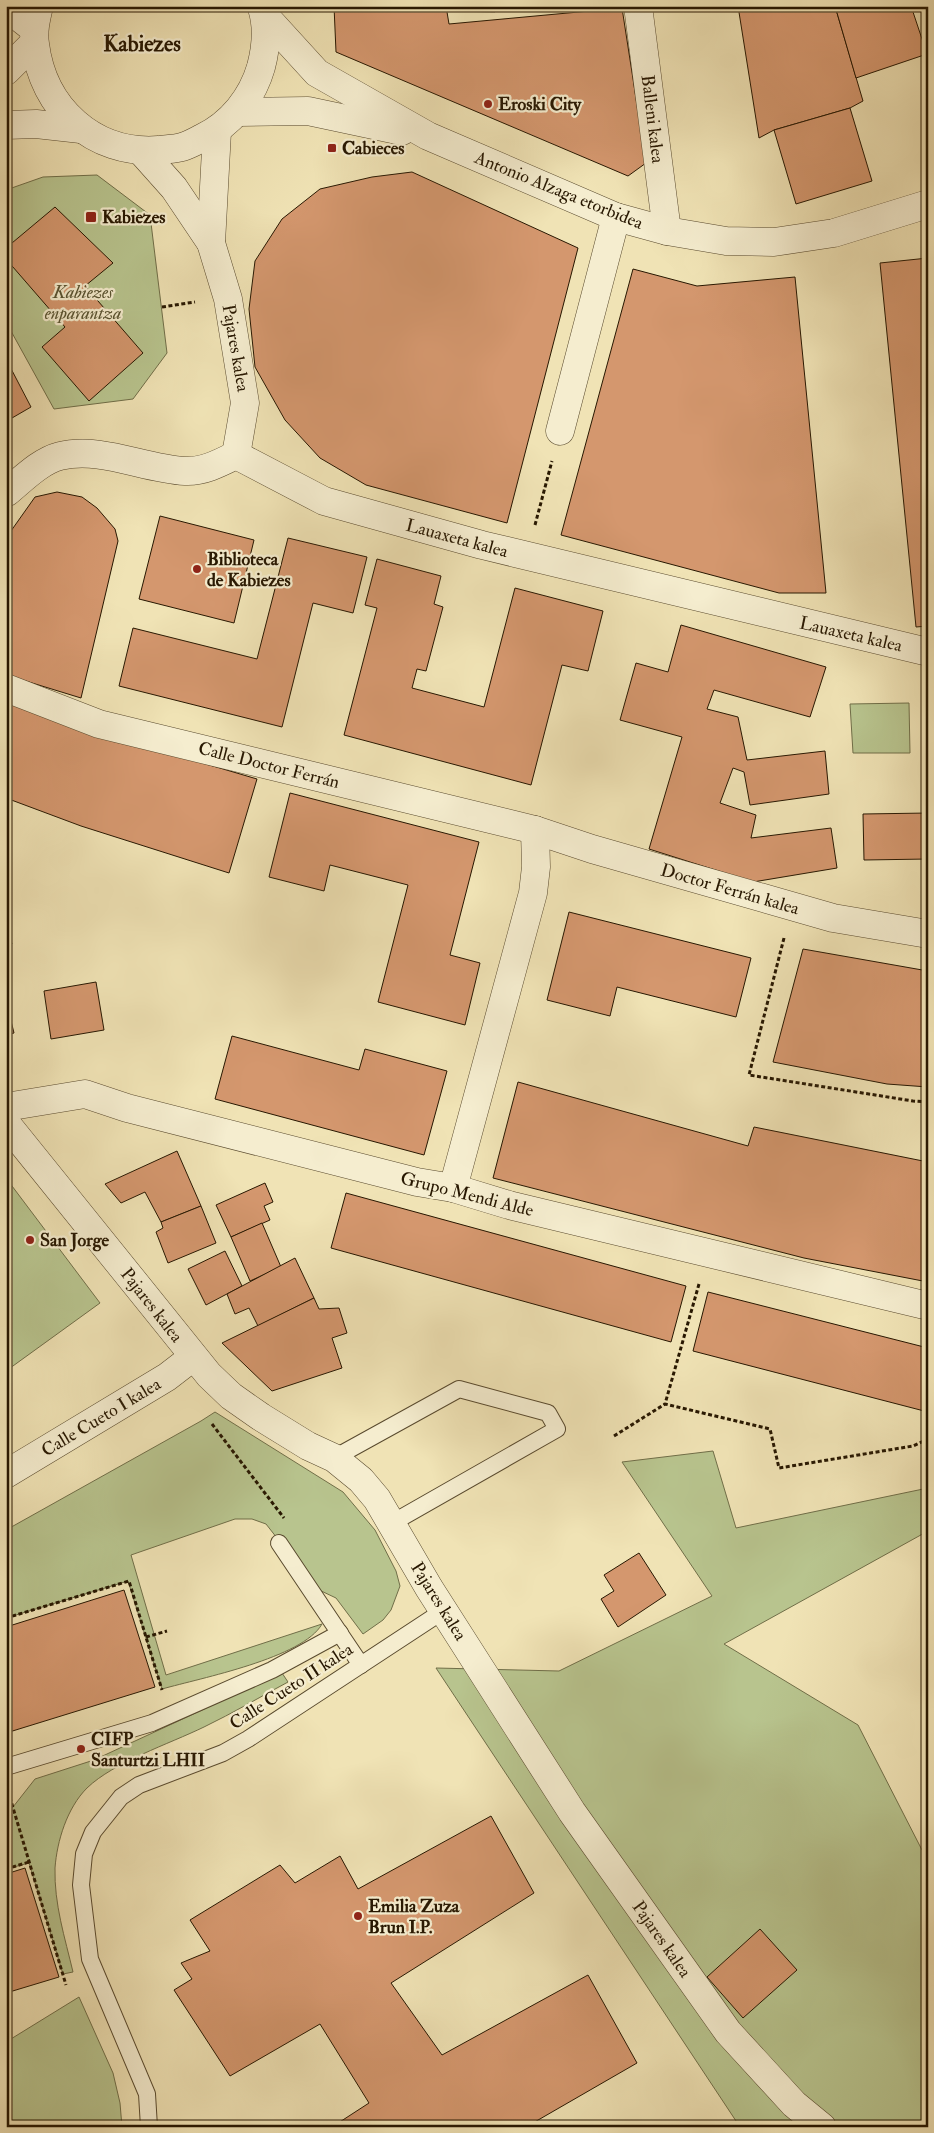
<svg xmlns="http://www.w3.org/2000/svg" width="934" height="2133" viewBox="0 0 934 2133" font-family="'IM FELL Double Pica',serif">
<rect width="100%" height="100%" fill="#f0e3b5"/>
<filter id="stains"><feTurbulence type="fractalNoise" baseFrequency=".004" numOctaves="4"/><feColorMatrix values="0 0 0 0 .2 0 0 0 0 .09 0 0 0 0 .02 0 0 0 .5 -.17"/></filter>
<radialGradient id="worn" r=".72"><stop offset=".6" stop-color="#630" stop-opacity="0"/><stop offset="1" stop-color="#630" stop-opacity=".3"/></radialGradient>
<!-- green -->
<g fill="#b8c48e" stroke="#706e48">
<polygon points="452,6 495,6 495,12 453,11"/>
<polygon points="97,175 150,215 167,353 133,399 54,409 6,322 6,190 43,177"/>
<polygon points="909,703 910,753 853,753 850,704"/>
<polygon points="6,1178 100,1303 6,1371"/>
<path d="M215 1412 343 1492 375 1530 396 1571 400 1586 391 1610 383 1620 363 1634 336 1598 317 1589 266 1524 252 1519H235L131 1555 166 1675 322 1624C303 1658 201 1678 162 1689L128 1581 6 1618V1530L201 1421Z"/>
<polygon points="713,1451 736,1528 928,1488 928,1531 724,1644 858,1725 922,1850 928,1848 928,2127 740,2127 436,1668 559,1671 712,1596 622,1462"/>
<path d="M282 1673 288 1682C260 1697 233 1713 204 1727 169 1744 114 1762 87 1788 67 1808 57 1841 55 1868 54 1904 65 1938 73 1972L63 1974 29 1863 6 1869V1809L13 1807 35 1779 94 1760Z"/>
<polygon points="79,1997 113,2073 120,2103 122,2127 6,2127 6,2042"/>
</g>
<!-- building -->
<g fill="#d4976e" stroke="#271701">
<polygon points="334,6 446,6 449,24 622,8 646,163 628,176 336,52"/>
<polygon points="738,6 835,6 863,101 850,108 774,130 759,138"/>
<polygon points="835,6 911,6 927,54 856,78"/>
<polygon points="850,108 872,181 796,204 774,130"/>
<polygon points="412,172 578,248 507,523 366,485 320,458 285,420 255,367 249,309 255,261 282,219 320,189 372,177"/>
<polygon points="55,207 113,263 85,286 143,353 89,401 42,347 65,327 6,259 6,248"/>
<polygon points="928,258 928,626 916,627 880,263"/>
<polygon points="633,269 697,286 795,277 826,593 779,593 561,535"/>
<polygon points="6,359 31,407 12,418 6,405"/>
<polygon points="57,492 82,497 97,508 115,529 118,541 81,698 6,675 6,538 35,497"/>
<polygon points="160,516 254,540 234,623 139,599"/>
<polygon points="288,538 367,557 353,613 313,603 282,727 119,686 133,628 257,659"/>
<polygon points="377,559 441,576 434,604 443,607 426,671 417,669 412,688 484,707 515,588 603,611 588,671 562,665 531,785 344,735 377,608 365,605"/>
<polygon points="681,625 826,667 810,717 714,690 707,709 738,717 747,760 825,751 829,794 750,805 744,772 733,768 720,803 756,815 751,838 831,828 837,868 753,882 649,849 682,737 620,720 636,663 668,672"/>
<polygon points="6,696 88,729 257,779 229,873 81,826 6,798"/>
<polygon points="290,793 479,842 450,955 480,963 465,1025 378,1002 408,885 330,865 324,891 269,877"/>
<polygon points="928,813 928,859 864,860 863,814"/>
<polygon points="569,912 751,958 736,1017 617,987 610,1016 547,1000"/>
<polygon points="6,923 12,944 6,946"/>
<polygon points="803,949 928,971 928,1087 887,1084 773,1062"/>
<polygon points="96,982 104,1030 51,1039 44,991"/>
<polygon points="6,1001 14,1033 6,1035"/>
<polygon points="232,1036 359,1070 365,1049 447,1071 424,1155 215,1099"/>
<polygon points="518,1082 748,1146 754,1127 928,1162 928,1282 804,1258 493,1178"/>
<polygon points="177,1151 201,1206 161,1222 145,1192 121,1203 105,1184"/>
<polygon points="265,1183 273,1202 264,1206 270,1220 231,1237 216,1205"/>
<polygon points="346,1193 686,1286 671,1342 331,1248"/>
<polygon points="201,1206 216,1243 168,1263 156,1232 163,1228 161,1222"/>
<polygon points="262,1223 281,1267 250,1281 231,1237"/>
<polygon points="225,1251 242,1286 206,1305 188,1269"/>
<polygon points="295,1258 314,1298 258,1326 249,1308 235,1314 227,1294"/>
<polygon points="708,1292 928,1348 928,1412 693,1351"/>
<polygon points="314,1298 319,1309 339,1308 347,1333 332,1338 342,1368 272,1391 222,1343"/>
<polygon points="639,1553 666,1595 618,1627 601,1599 614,1591 604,1575"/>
<polygon points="124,1590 155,1687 6,1733 6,1627"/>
<polygon points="491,1816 534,1893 391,1983 442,2055 588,1975 637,2063 526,2127 332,2127 369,2103 320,2024 230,2076 174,1990 192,1979 181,1963 210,1951 190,1920 280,1865 295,1883 340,1856 358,1889"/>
<polygon points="25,1868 59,1977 6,1993 6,1874"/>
<polygon points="760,1929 797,1970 743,2018 707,1977"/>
</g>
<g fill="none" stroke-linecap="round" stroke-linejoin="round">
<!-- service casing -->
<g stroke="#594a2e" stroke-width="18">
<g id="service">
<polyline points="334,1458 459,1389 548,1413 557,1429 392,1523"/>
<polyline points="279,1543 361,1665"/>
<polyline points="6,1767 152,1723 272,1670 340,1633"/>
<polyline points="149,2127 147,2094 90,1959 81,1885 84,1854 93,1832 121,1797 139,1785 223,1753 248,1739 443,1611"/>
</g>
</g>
<!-- minor casing -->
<g stroke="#594a2e" stroke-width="29">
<g id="minor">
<polyline points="638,6 667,231"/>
<polyline points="6,71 34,43"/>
<polyline points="6,125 36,124 81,129"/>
<polyline points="141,151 174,188 211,243 228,299 245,403 236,455"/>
<polyline points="211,243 217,131"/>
<polyline points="560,431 616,217"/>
<polyline points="236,455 324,501 482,545 928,652"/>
<path d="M6 493C22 480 40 461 60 456 101 446 144 469 185 471 203 472 220 463 236 455"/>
<polyline points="6,688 99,724 535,830 592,849 833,918 928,934"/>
<polyline points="6,1107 85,1094 127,1108 417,1182 453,1188 509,1205 928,1306"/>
<polyline points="6,1123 209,1375 231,1396 261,1417 308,1446 334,1458 361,1480 377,1499 429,1588 572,1812 728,2032 794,2104 822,2127"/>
<polyline points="453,1188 533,893 536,867 535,830"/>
<polyline points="6,1474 167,1377 193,1357"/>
</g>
</g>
<!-- tertiary casing -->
<g stroke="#594a2e" stroke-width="29">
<g id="tertiary">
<path d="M39 6C36 19 33 31 35 44 43 108 93 155 159 150 166 149 175 149 182 147 189 145 196 141 202 138 231 124 252 98 261 67 266 48 268 27 262 8"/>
<polyline points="6,7 34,29"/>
<polyline points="265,16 317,73 428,136 616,217 667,231 726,241 774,242 834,233 928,204"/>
<polyline points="238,112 308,111 402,131"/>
</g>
</g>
<!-- path -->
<g stroke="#271701" stroke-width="3" stroke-dasharray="4 2.5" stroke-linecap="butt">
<polyline points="162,307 195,302"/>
<polyline points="535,525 552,461"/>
<polyline points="784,938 749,1075 913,1101 928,1102"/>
<polyline points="699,1284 665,1404 770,1429 779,1468 913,1446 928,1439"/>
<polyline points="212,1424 284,1518"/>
<polyline points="614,1436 665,1404"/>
<polyline points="6,1618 129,1581 162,1690"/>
<polyline points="146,1637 167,1631"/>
<polyline points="8,1791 66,1985"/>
<polyline points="6,1869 29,1862"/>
</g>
<!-- service -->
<use href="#service" stroke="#f5edcf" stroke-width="16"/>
<!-- minor -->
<use href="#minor" stroke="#f5edcf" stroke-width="28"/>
<!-- tertiary -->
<use href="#tertiary" stroke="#f5edcf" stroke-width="28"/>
</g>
<!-- markers -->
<g fill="#8f2418" stroke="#f5edcf" stroke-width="2">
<circle cx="488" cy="104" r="5"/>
<rect x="327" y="143" width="10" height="10" rx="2.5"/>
<rect x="85" y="211" width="12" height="12" rx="2.5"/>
<circle cx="197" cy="569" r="5"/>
<circle cx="30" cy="1240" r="5"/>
<circle cx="81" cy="1749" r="5"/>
<circle cx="358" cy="1916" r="5"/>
</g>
<g text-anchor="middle" stroke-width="4.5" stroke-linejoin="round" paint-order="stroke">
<!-- poi labels -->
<g font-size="18" font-weight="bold" fill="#271701" stroke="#f5edcf" text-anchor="start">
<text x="498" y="110">Eroski City</text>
<text x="342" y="154">Cabieces</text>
<text x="102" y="223">Kabiezes</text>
<text x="207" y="565">Biblioteca<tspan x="207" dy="21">de Kabiezes</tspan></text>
<text x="40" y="1246">San Jorge</text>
<text x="91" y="1745">CIFP<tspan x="91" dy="21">Santurtzi LHII</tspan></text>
<text x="368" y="1912">Emilia Zuza<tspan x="368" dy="21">Brun I.P.</tspan></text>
</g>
<!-- street labels -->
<g font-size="18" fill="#271701" stroke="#f5edcf">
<text transform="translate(653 119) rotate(83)" y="6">Balleni kalea</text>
<text transform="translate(559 190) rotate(22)" y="6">Antonio Alzaga etorbidea</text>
<text transform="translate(236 348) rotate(80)" y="6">Pajares kalea</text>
<text transform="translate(457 538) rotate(15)" y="6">Lauaxeta kalea</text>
<text transform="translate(851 634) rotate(13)" y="6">Lauaxeta kalea</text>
<text transform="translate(269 765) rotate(14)" y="6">Calle Doctor Ferrán</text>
<text transform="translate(730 889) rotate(16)" y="6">Doctor Ferrán kalea</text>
<text transform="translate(467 1194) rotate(14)" y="6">Grupo Mendi Alde</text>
<text transform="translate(152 1305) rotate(52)" y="6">Pajares kalea</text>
<text transform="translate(101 1417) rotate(-31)" y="6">Calle Cueto I kalea</text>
<text transform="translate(439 1601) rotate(58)" y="6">Pajares kalea</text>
<text transform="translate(291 1686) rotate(-33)" y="6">Calle Cueto II kalea</text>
<text transform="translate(662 1939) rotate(55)" y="6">Pajares kalea</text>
</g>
<!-- park labels -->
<g font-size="18" font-style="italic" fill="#5a5432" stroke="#f5edcf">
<text x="83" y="298">Kabiezes<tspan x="83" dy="21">enparantza</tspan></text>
</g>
<!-- district labels -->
<g font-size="22" font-weight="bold" fill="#271701" stroke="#f5edcf">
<text x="142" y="51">Kabiezes</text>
</g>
</g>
<!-- margin -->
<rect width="934" height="2133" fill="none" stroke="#f0e3b5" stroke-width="25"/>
<rect x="8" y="8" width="919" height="2118" fill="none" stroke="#271701" stroke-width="2.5"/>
<rect x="12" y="12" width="909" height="2108" fill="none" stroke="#271701"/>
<rect width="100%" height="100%" filter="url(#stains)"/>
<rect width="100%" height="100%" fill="url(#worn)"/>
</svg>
